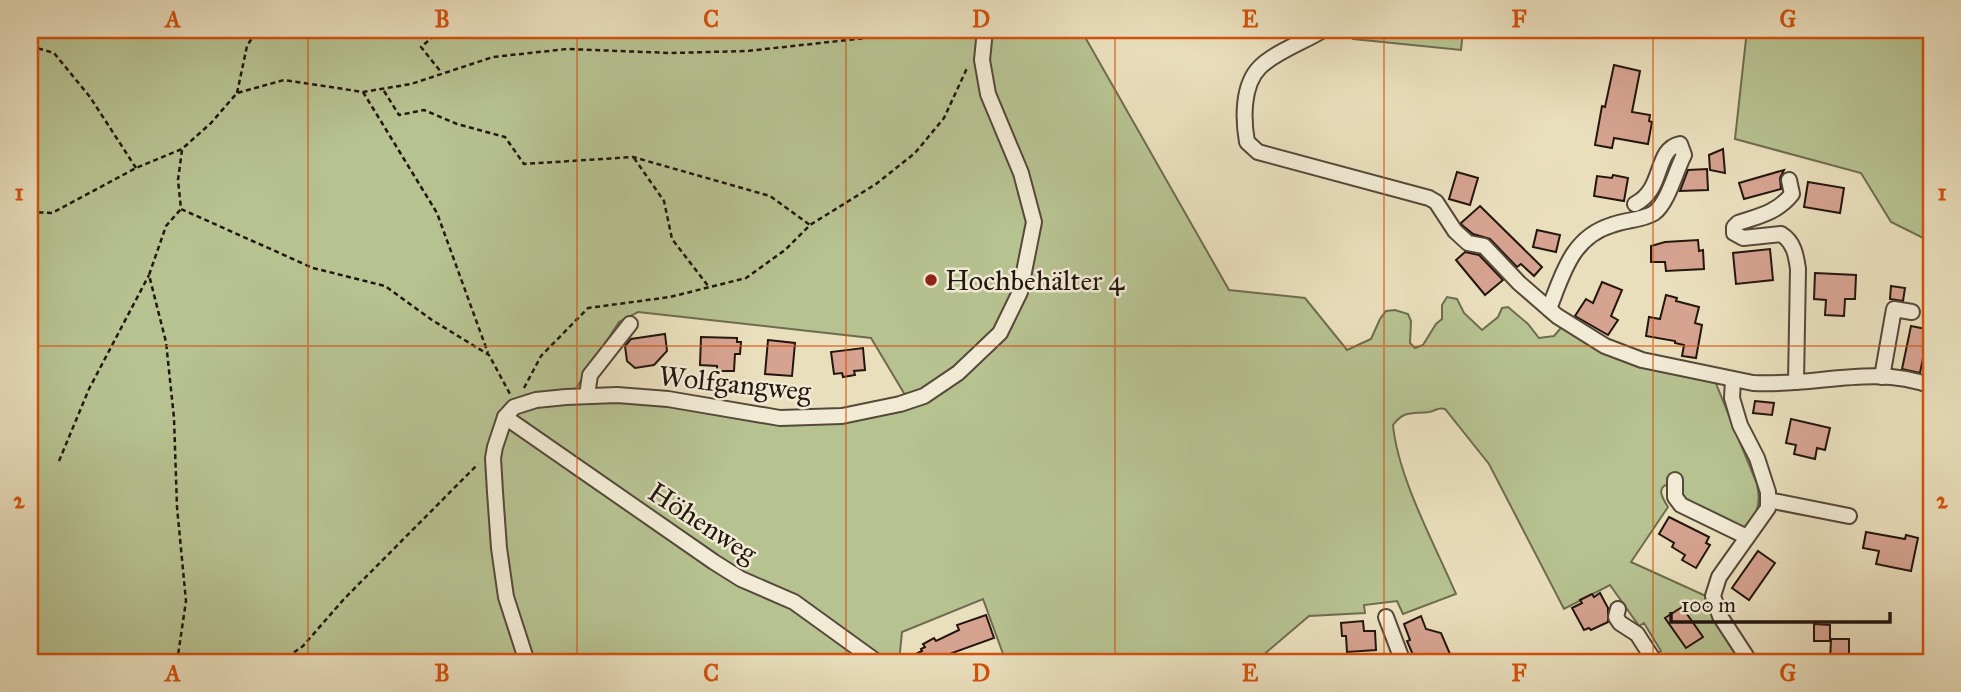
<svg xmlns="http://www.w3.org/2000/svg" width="1961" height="692" viewBox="0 0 1961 692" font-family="'IM FELL Great Primer',serif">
<rect width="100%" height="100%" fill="#eadfbd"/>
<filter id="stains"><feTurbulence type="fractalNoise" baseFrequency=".00286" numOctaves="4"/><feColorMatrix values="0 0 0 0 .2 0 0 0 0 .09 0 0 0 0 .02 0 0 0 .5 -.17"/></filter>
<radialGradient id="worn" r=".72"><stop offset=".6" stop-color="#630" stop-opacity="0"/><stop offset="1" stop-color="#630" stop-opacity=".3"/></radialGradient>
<!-- green -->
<g fill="#b7c291" stroke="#6e6c50" stroke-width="2" fill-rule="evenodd">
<path d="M30 30H1081L1229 290 1305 298 1347 350 1371 339 1380 319 1386 311 1395 310 1408 314 1411 321 1410 343 1415 348 1423 345 1436 324 1442 319V305L1447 297 1457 299 1464 313 1482 330 1498 317 1502 308 1508 307 1528 324 1539 338 1554 336 1566 322 1605 346 1715 381 1757 484C1761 503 1758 513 1745 529L1686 500 1669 484C1655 487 1663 499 1668 507L1631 562 1706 596 1714 619 1742 662H1663L1657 653 1661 651 1644 623 1639 626 1610 585 1564 609 1489 464 1445 409C1437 407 1436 411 1429 412 1412 414 1404 410 1393 425 1398 478 1435 545 1456 594L1403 614 1397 601 1364 605 1365 613 1309 616 1255 662H1006L983 599 902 632 899 662H30ZM638 312 871 338 911 405 749 419 689 406 598 399 521 408 526 395 575 390 619 322Z"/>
<polygon points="1340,30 1463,30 1461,50 1353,39"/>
<polygon points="1747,30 1931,30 1931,242 1891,222 1861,173 1735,139"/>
</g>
<!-- building -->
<g fill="#d6a391" stroke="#24160f" stroke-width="2">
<polygon points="1614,65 1640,71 1632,112 1650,115 1649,121 1652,122 1648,144 1614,138 1612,148 1595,145 1602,106 1605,107"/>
<polygon points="1723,149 1725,173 1710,170 1709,155"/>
<polygon points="1707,169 1708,190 1680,191 1688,170"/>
<polygon points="1784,170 1780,178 1781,189 1744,199 1739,183"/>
<polygon points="1457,172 1478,178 1470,205 1449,199"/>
<polygon points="1613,175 1628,178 1624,201 1594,196 1597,176 1612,178"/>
<polygon points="1808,182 1844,188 1840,213 1804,207"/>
<polygon points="1480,206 1542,267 1534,276 1521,264 1517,267 1490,239 1473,234 1462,225 1461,223"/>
<polygon points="1537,230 1560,235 1556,252 1533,247"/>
<polygon points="1698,240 1699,251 1703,250 1704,269 1666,271 1665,262 1651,262 1651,246 1665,242"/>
<polygon points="1770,249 1773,280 1736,284 1733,253"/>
<polygon points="1465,252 1479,255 1503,280 1485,295 1456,260"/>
<polygon points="1815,273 1856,275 1855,299 1845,299 1844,316 1825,315 1826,300 1814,299"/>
<polygon points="1602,282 1622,290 1611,316 1618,320 1608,335 1575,316 1586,299 1593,303"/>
<polygon points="1891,286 1905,288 1903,301 1890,299"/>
<polygon points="1666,295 1677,298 1676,301 1699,307 1695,323 1702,325 1696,358 1682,356 1684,345 1675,343 1675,341 1646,336 1649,317 1660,319"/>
<polygon points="1911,326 1931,330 1930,349 1925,348 1920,373 1902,369"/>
<polygon points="665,334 667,351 654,365 635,368 627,361 625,346 631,339"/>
<polygon points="701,337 737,338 737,342 741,342 740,354 735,354 734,371 717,371 717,366 700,365"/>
<polygon points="768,340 795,343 792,376 765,374"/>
<polygon points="863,348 865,370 854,371 855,375 843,377 842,373 834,374 831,352"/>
<polygon points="1755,401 1774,403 1772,415 1753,413"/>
<polygon points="1791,419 1830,428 1825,450 1817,448 1815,459 1794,454 1796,445 1786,443"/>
<polygon points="1669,517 1709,537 1706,543 1710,545 1696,568 1682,560 1685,555 1672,547 1674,543 1659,534"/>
<polygon points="1866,532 1905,539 1906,535 1918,538 1911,571 1876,564 1879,551 1863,548"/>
<polygon points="1758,551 1775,563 1749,600 1732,588"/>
<polygon points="1600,593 1608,608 1608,622 1591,630 1589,628 1584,630 1572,608 1582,603 1580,600 1592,594 1594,597"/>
<polygon points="1682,607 1703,637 1686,648 1665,618"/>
<polygon points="986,615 994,638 952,653 954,657 944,662 899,662 922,651 921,649 925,647 923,644 934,638 936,641 959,630 957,625"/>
<polygon points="1421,616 1426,629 1441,633 1450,654 1430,662 1416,662 1407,641 1410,640 1404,624"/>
<polygon points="1363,621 1364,631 1375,631 1376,650 1347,652 1346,636 1342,636 1341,623"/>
<polygon points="1814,624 1830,625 1830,641 1814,641"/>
<polygon points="1831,639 1849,639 1849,662 1830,662"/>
</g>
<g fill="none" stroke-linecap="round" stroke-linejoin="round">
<!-- minor casing -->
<g stroke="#56483a" stroke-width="18">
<g id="minor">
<path d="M1323 30C1304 42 1275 52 1260 67 1242 85 1243 119 1247 142L1258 152 1429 198 1436 202 1455 231 1468 243 1484 246 1519 283 1557 316 1605 346 1642 360 1753 383C1813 387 1874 364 1931 386"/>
<path d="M1789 180 1792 194C1778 212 1759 216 1738 223L1734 227V233L1743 238 1781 234C1794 242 1796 255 1798 269L1796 382"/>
<path d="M1549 309C1563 273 1572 237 1612 225 1625 220 1643 220 1654 213 1668 203 1676 170 1684 155L1680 144C1654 149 1665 189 1635 204"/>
<polyline points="1882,377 1894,309 1912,312"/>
<polyline points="1733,380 1732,398 1740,425 1757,458 1768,492 1768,508 1719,577 1713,596 1720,616 1750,662"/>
<polyline points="587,395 590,375 630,324"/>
<polyline points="505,417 714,562 741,579 794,602 877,662"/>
<polyline points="1675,480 1675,497 1681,505 1747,537"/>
<polyline points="1768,500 1849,516"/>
<polyline points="1618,609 1616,617 1620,623 1637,634 1655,662"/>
<polyline points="1386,617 1403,662"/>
<polyline points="527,662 506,597 499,548 495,492 493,458 495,447 505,417 514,407 536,400 566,397 617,395 668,399 780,418 842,416 900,404 924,396 958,373 1000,333 1020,292 1034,222 1021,173 988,94 982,60 985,30"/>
</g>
</g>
<!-- path -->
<g stroke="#24160f" stroke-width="2.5" stroke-dasharray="5 3.5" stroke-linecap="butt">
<polyline points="441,30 421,47 441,72"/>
<polyline points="30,46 54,53 90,97 136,168"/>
<polyline points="384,91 399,115 424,110 457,124 505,137 524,164 633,157 770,196 810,225"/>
<polyline points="363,92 437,213 488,353"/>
<polyline points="237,93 247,46 257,30"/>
<polyline points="182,150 178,180 181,209 313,268 385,286 432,320 489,355 510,394"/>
<polyline points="634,158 664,201 672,239 709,287"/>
<polyline points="30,212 52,213 136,168 182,149 211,123 237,93 284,80 363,92 411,84 493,57 567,49 671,53 747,51 912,33 972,30"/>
<polyline points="524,388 541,356 588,308 670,297 746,278 785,250 810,225 876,184 915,153 944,118 968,66"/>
<polyline points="59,461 89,389 149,275"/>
<polyline points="177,662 186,601 177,507 174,418 166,342 149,275 166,226 181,209"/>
<polyline points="280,662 303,646 344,599 478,464"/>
</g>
<!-- minor -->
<use href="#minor" stroke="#f1ead4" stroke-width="14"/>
</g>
<!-- grid -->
<path fill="none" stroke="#d4520c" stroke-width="2" stroke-opacity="0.55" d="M308 30V662M577 30V662M846 30V662M1115 30V662M1384 30V662M1653 30V662M30 346H1931"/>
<!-- markers -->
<circle fill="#8f2418" stroke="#f1ead4" stroke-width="2.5" cx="931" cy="280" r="7"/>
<g text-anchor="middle" stroke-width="5" stroke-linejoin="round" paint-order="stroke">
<!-- poi labels -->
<g font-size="28" fill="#24160f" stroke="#f1ead4" text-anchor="start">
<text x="945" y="290">Hochbehälter 4</text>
</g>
<!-- street labels -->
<g font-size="28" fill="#24160f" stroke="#f1ead4">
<text transform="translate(735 383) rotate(6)" y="10">Wolfgangweg</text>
<text transform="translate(703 522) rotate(33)" y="10">Höhenweg</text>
</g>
</g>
<!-- margin -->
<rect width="1961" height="692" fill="none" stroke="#eadfbd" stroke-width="77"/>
<!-- scale -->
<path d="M1671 612v10h219v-10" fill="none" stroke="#24160f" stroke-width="3.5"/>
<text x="1681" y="612" font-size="21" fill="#24160f" stroke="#f1ead4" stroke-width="5" paint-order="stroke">100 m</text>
<rect x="38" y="38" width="1885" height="616" fill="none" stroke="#d4520c" stroke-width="2.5"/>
<g font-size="23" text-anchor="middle" font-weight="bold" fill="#d4520c">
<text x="173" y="27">A</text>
<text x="442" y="27">B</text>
<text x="711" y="27">C</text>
<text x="981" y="27">D</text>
<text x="1250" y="27">E</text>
<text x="1519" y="27">F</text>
<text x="1788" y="27">G</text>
<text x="19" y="200">1</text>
<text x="1942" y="200">1</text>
<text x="19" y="508">2</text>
<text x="1942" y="508">2</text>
<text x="173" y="681">A</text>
<text x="442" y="681">B</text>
<text x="711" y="681">C</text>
<text x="981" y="681">D</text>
<text x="1250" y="681">E</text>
<text x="1519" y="681">F</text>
<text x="1788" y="681">G</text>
</g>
<rect width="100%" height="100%" filter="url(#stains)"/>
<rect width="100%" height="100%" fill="url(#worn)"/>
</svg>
